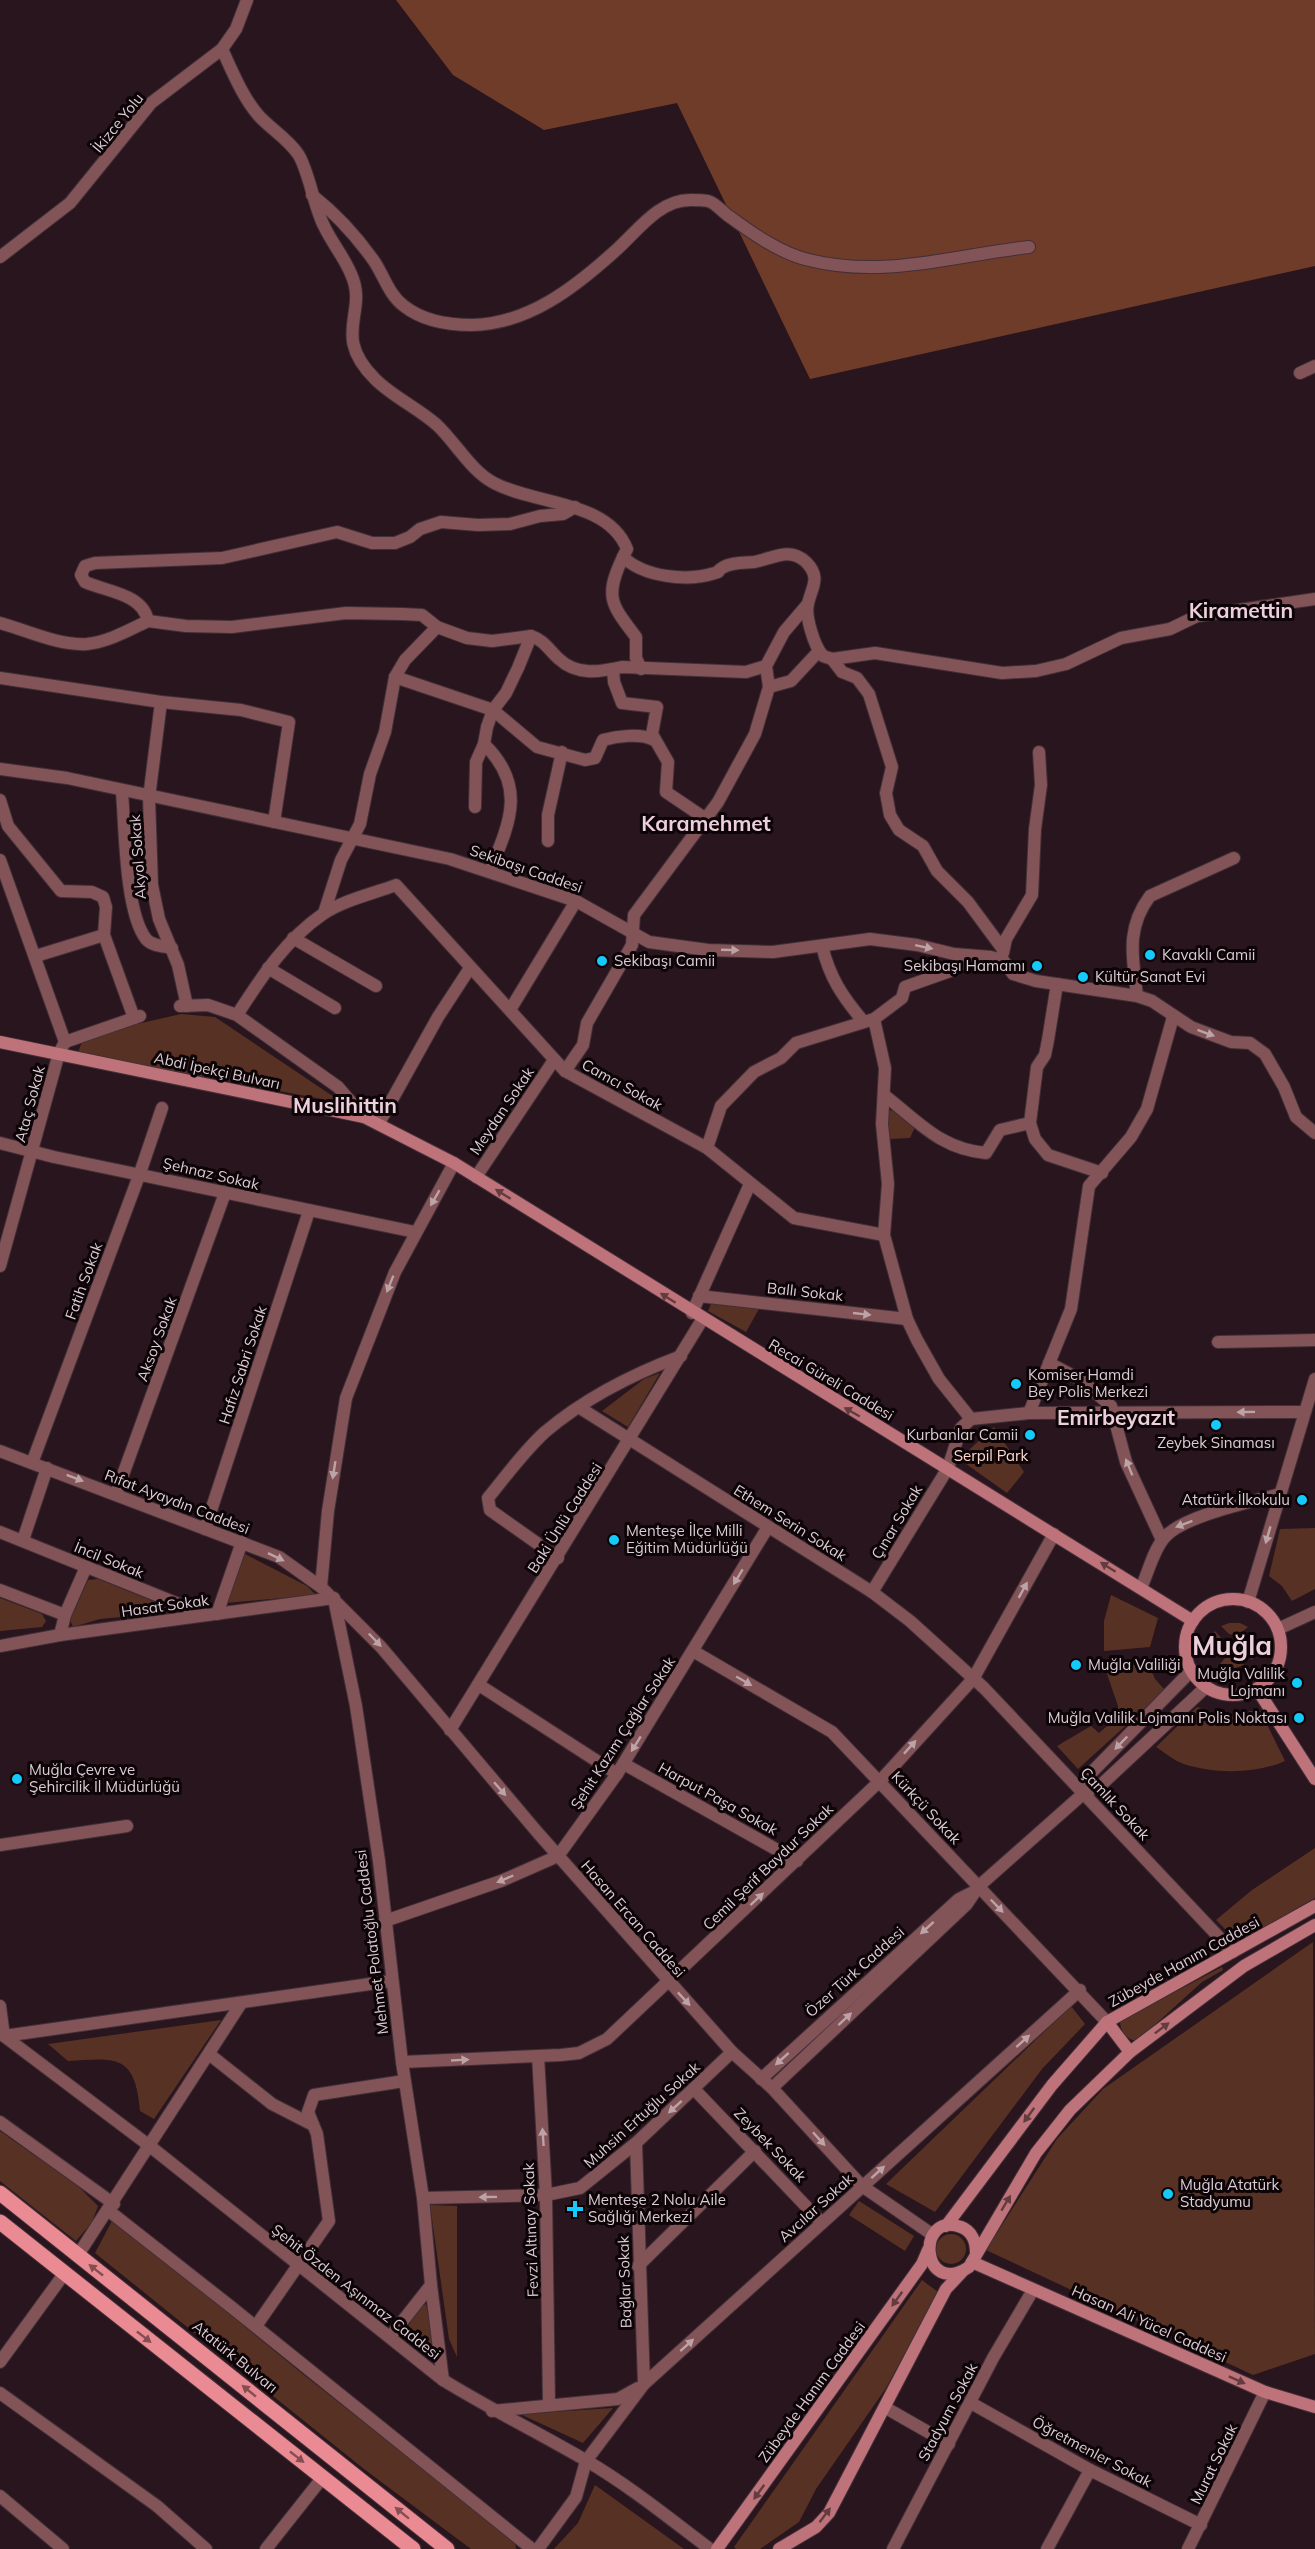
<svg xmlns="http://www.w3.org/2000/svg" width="1315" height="2549" viewBox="0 0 1315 2549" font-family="Mulish,sans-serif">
<rect width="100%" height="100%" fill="#29151e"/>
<!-- green -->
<g fill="#573224">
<polygon points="181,1014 215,1017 343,1103 78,1053 82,1041 115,1029"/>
<polygon points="894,1110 915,1127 910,1138 890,1139 887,1111"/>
<polygon points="712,1301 760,1307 746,1332 708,1311"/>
<polygon points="660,1373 628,1427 602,1411 644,1379"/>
<polygon points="994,1427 1024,1472 1007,1493 959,1459"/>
<polygon points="1315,1528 1315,1589 1292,1601 1282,1586 1269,1576 1280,1529"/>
<polygon points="243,1553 307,1586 316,1595 226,1603"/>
<polygon points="98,1579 170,1608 174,1612 100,1619 73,1627 70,1620 88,1580"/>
<polygon points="1111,1595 1158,1618 1150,1647 1104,1651 1104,1621"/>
<polygon points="0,1598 42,1614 46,1621 42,1627 0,1631"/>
<polygon points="1229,1623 1240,1623 1248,1627 1237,1636 1229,1634 1221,1626"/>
<polygon points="1215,1631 1224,1641 1224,1647 1213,1656 1211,1640"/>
<polygon points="1254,1633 1256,1652 1252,1660 1243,1649 1243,1642"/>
<polygon points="1237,1653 1244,1665 1235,1668 1220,1664 1226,1657"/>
<polygon points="1148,1663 1155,1679 1165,1690 1078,1769 1057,1746 1091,1726 1099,1733 1119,1716 1118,1706 1105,1668"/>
<path d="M1197 1707C1220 1717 1235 1718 1259 1708L1285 1761C1257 1774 1214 1774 1184 1764 1174 1761 1164 1752 1156 1747Z"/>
<polygon points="1315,1848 1315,1898 1238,1942 1216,1920 1252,1890"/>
<polygon points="1313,1942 1315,2354 1253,2375 986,2250 1057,2139 1103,2089"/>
<path d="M1222 1967 1223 1970 1202 1982 1137 2041C1127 2040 1120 2031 1120 2021Z"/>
<polygon points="1071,2006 1085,2024 1042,2069 935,2212 886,2184"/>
<path d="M221 2020 154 2119 140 2111C135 2054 117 2058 68 2061L48 2044Z"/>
<polygon points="0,2131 78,2186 98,2206 92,2222 76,2241 0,2181"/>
<polygon points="859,2201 914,2236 905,2251 849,2215"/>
<polygon points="430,2205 457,2206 457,2357 449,2339"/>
<polygon points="113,2219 299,2371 515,2542 516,2549 471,2549 364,2469 95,2253"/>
<circle cx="951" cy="2249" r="15"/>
<polygon points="922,2280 938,2292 886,2388 816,2489 799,2522 760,2549 736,2549 734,2547"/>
<polygon points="426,2304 437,2355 432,2359 403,2333 422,2306"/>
<polygon points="613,2408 583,2443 520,2414"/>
<polygon points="595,2485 684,2549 554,2549 578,2523"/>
</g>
<!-- forest -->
<polygon fill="#703c2a" points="396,0 1315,0 1315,266 810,379 677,103 544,130 453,75"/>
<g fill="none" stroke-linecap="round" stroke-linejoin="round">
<!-- minor casing -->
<g stroke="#422f37" stroke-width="14">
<g id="minor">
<path d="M222 49C232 71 243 98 259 116 271 129 288 139 298 154 308 168 314 207 324 226 332 243 344 257 351 274 369 313 330 334 375 379 393 397 418 408 437 425 456 443 471 471 494 483 535 505 608 500 627 549L623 557C644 577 687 582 715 573 722 571 715 572 722 568 731 562 744 563 754 562 772 559 789 546 806 562 822 578 811 588 808 604 805 616 814 646 823 656L832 659 875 653 1002 673 1036 671 1066 664 1121 638 1170 629 1197 616 1315 599"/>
<path d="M312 195C335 213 357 237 374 261 384 276 389 295 404 306 423 321 448 325 472 325 528 324 574 288 614 252 636 233 658 200 690 200 696 200 703 200 708 201 716 203 723 213 730 217 753 234 782 254 809 260 884 279 955 255 1029 247"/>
<polyline points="1300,373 1315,366"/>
<path d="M623 557C604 597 611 604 636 637V658L641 669"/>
<path d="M148 621 186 626 232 627 346 613 402 614 422 615 437 627 467 638 492 641 531 636C544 640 549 650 559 659 577 676 600 672 622 667L746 672 766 666"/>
<path d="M0 623C26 630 59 646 87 644 108 642 129 630 148 621 143 594 108 592 85 582L81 575 85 566 95 563 222 558 337 532 372 543H395L410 537 420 529 441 522 478 525 510 524 540 516 563 514 575 507"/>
<polyline points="832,659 842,672 857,678 869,694 892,767 886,793 890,815 899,830 923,846 937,871 968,902 1002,948"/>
<polyline points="613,669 614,682 622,703 657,707 652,734 668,762 666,792 706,819"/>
<path d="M395 677 493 710 537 747 585 760 595 758 603 740C617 736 641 733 654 740"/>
<polyline points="0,678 161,702 241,710 289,722 274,822"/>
<polyline points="769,687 766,666 784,632 807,605"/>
<polyline points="161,702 149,798 152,885 159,919 178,965 187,1006"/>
<path d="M484 744C527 786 510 822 490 871"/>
<path d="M122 792C125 827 125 912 146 939 152 946 163 946 172 948"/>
<polyline points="0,800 8,826 61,891 92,892 103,897 106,907 104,935 134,1018"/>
<polyline points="475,807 476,762 484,744 487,727 493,710 506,693 518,668 531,636"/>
<polyline points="548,841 548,815 562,752"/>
<path d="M1234 858 1150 896C1125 929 1133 959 1137 996L1152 1001 1191 1027 1231 1042 1250 1043 1265 1054 1284 1087 1296 1117 1315 1133"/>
<polyline points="0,860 65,1042 59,1053 0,1266"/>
<polyline points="324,913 341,860 360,824 370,774 385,732 395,677 405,660 437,627"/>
<polyline points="293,938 376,986"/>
<path d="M822 946C830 978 842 996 863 1021"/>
<polyline points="1003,953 1006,939 1032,895 1035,829 1041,785 1039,752"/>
<polyline points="36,956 104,935"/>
<polyline points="268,968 335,1008"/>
<polyline points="1057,984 1048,1040 1045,1055 1037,1067 1030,1123 1035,1139 1048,1155 1102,1173"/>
<polyline points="180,1006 208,1005 237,1015 338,1087 364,1117"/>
<polyline points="510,1010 576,901"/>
<path d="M237 1015C261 978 285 940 323 914 344 900 372 894 396 885L565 1071 707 1148 794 1218 884 1235"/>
<polyline points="874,1019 885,1068 882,1124 888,1184 884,1235 907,1319 917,1340 939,1379 971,1419"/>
<polyline points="65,1042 140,1016"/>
<polyline points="565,1071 583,1045 587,1023 632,945 634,915 718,802 755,734 769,687 791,681 819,651"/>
<path d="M884 1095C918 1121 940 1149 986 1153L1000 1130 1030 1123"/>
<polyline points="379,1123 438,1017 470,968"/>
<polyline points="0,1143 54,1157 415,1232"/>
<polyline points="707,1148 721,1106 754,1072 781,1058 796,1043 874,1019 902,998 905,987 953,970 972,956"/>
<polyline points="476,1177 554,1060"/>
<polyline points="699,1296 907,1319"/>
<polyline points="692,1313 750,1184"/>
<polyline points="1218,1342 1315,1340"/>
<polyline points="1049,1363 1081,1380 1111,1406 1126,1462 1162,1540"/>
<polyline points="580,1408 872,1592 910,1621 984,1688 1233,1952"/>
<polyline points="1029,1413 1071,1309 1089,1186 1131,1137 1147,1109 1173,1017"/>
<polyline points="32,1463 140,1173 162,1108"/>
<polyline points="116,1494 225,1193"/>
<polyline points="205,1529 309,1211"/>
<polyline points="0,1532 206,1615"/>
<polyline points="23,1540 47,1468"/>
<path d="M558 1558 490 1510 488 1498C506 1476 524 1451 545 1432 584 1399 633 1374 681 1356"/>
<path d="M1141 1588C1148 1573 1153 1551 1164 1538 1182 1516 1251 1502 1280 1494"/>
<polyline points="0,1590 65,1615"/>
<polyline points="872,1592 948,1468"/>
<polyline points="1248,1602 1315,1379"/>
<polyline points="217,1614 242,1542"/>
<polyline points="60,1635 65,1615 86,1567"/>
<polyline points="0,1646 60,1635 334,1598"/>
<polyline points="693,1651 832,1732 1107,2022"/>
<polyline points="479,1685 617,1774"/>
<polyline points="624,1764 797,1861"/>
<polyline points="0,1845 127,1826"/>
<polyline points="385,1921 501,1881 558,1856 617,1774 768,1527"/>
<polyline points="0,2006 4,2036 391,1981"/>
<polyline points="209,2054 272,2104 313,2125"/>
<polyline points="538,2056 546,2195 549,2404"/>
<polyline points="402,2062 561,2055 579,2053 607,2039 880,1781 973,1679 1054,1534"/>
<polyline points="694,2089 822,2223"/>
<polyline points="0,2122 114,2204"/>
<polyline points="636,2143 644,2384"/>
<polyline points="423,2198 546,2195 580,2188 636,2143 732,2052"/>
<polyline points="109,2211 230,2306 532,2549"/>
<polyline points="78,2255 240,2005"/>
<polyline points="638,2266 755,2151"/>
<polyline points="256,2326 329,2221 317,2134 308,2112 314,2095 404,2081"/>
<polyline points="0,2362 64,2274"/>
<polyline points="0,2393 157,2506 206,2549"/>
<polyline points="971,2403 1090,2470 1201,2525"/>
<polyline points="886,2408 949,2444"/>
<polyline points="492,2411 618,2399 638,2388"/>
<polyline points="0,2496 63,2549"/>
<polyline points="266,2549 323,2477"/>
<polyline points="538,2549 576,2497 586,2461 644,2384 1080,1990"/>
<polyline points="893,2549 993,2358 1033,2290"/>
<polyline points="1047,2549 1090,2470"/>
<polyline points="1188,2549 1265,2392"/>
</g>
</g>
<!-- tertiary casing -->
<g stroke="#422f37" stroke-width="14">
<g id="tertiary">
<polyline points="0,257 70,203 151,103 222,49 236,29 247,0"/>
<polyline points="0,769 67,778 450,859 576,901 649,942 708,950 773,952 870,939 917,945 954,954 991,957 1003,960 1013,974 1036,981 1137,996"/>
<polyline points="0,1451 279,1557 321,1587 381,1647 538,1833 732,2052 772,2088 862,2186 933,2235"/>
<polyline points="948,1468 961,1428 971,1419 1029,1413 1304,1412"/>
<polyline points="321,1587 328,1511 346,1398 395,1272 454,1163"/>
<polyline points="334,1599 356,1706 379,1861 402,2062 423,2198 431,2285"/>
<polyline points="1278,1629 1315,1612"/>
<polyline points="450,1730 702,1320"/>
<polyline points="1084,1793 1090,1774 1191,1671"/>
<path d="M0 2033 151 2147 443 2380C490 2409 539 2433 587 2461 631 2487 670 2519 710 2549"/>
<polyline points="761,2079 959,1899 973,1892"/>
<polyline points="772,2088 966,1905 979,1886 1084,1793 1102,1784 1206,1687"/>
<polyline points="390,2337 431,2285 443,2380"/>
</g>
</g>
<!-- secondary casing -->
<g stroke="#422f37" stroke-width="14">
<g id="secondary">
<polyline points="0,1042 364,1117 454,1163 1193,1621"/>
<circle cx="1233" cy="1647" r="48"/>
<polyline points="1257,1689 1315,1779"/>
<polyline points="1107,2022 1130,2052"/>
<polyline points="946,2226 1052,2085 1107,2022 1315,1906"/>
<path d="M976 2253C976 2242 972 2231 961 2227 915 2210 921 2299 969 2267L1036 2153 1070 2110 1130 2052 1244 1966 1315 1925"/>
<polyline points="972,2262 1265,2392 1315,2407"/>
<polyline points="717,2549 922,2264 928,2250"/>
<polyline points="779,2549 816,2527 829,2513 946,2289 962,2272"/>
</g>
</g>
<!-- primary casing -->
<g stroke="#422f37" stroke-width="17">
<g id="primary">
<polyline points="0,2193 447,2549"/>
<polyline points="0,2222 413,2549"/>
</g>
</g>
<!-- minor -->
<use href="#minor" stroke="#825457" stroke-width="12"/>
<!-- tertiary -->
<use href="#tertiary" stroke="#825457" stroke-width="12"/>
<!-- secondary -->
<use href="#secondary" stroke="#bd7379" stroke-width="12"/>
<!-- primary -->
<use href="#primary" stroke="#ea8a92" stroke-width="15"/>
</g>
<!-- one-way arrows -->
<defs><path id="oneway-solid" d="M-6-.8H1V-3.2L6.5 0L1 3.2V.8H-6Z" transform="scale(1.5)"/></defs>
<g fill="#bca3a8">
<use href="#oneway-solid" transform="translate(924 947) rotate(12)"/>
<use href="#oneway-solid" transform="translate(730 950) rotate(2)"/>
<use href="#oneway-solid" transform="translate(1206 1033) rotate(20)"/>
<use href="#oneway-solid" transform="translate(435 1198) rotate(120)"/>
<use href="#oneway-solid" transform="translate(390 1284) rotate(112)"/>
<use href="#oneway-solid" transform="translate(862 1314) rotate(6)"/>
<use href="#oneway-solid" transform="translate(1246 1412) rotate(179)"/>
<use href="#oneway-solid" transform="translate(1129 1467) rotate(-112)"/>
<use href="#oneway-solid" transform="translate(334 1470) rotate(99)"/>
<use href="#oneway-solid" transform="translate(75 1478) rotate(21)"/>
<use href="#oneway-solid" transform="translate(1184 1524) rotate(159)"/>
<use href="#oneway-solid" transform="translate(1268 1535) rotate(106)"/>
<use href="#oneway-solid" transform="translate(276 1557) rotate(26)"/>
<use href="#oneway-solid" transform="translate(738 1577) rotate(121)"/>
<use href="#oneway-solid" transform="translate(1023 1590) rotate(-61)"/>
<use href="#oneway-solid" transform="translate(375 1640) rotate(46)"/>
<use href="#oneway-solid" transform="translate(744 1681) rotate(30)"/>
<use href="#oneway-solid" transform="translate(1121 1743) rotate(134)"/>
<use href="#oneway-solid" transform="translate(636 1744) rotate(122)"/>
<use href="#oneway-solid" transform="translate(910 1747) rotate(-48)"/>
<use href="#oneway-solid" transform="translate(500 1789) rotate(49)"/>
<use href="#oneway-solid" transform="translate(505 1879) rotate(157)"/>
<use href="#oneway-solid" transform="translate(757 1899) rotate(-43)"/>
<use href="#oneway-solid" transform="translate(997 1906) rotate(46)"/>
<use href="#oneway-solid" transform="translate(927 1928) rotate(138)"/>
<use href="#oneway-solid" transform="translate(684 1999) rotate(47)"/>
<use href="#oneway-solid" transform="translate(845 2019) rotate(-43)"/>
<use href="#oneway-solid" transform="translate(1023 2041) rotate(-42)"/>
<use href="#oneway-solid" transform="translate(782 2059) rotate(138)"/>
<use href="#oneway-solid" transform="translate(460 2060) rotate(-3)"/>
<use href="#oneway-solid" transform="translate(675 2107) rotate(138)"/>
<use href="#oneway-solid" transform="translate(543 2137) rotate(-94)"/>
<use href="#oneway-solid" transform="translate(819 2139) rotate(48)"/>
<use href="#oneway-solid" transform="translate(878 2172) rotate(-42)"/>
<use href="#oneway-solid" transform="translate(488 2197) rotate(179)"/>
<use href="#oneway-solid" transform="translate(687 2345) rotate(-42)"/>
</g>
<g fill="#643c40">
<use href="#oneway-solid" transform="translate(503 1194) rotate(-148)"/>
<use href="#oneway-solid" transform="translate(668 1298) rotate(-148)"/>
<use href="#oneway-solid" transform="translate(852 1412) rotate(-150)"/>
<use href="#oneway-solid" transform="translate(1108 1567) rotate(-148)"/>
<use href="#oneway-solid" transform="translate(1162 2028) rotate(-37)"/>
<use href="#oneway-solid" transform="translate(1029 2115) rotate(126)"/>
<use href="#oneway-solid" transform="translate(1006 2203) rotate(-59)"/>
<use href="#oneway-solid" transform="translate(897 2299) rotate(126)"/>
<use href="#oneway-solid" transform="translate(1237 2380) rotate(24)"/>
<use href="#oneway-solid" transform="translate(759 2492) rotate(126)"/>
<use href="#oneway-solid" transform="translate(825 2515) rotate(-53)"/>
</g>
<g fill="#864e53">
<use href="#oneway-solid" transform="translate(96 2270) rotate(-142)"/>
<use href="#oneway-solid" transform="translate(144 2337) rotate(38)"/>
<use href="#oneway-solid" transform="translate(249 2391) rotate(-141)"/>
<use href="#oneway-solid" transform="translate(297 2457) rotate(38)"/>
<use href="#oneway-solid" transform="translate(402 2513) rotate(-141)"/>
</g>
<!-- markers -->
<g fill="#14cafb" stroke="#0c0407" stroke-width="2">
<circle cx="1150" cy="955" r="6"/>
<circle cx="602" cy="961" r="6"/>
<circle cx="1037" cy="966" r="6"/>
<circle cx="1083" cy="977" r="6"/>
<circle cx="1016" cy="1384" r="6"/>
<circle cx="1216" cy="1425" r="6"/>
<circle cx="1030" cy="1435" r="6"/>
<circle cx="1302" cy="1500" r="6"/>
<circle cx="614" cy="1540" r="6"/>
<circle cx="1076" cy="1665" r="6"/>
<circle cx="1297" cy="1683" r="6"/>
<circle cx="1299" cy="1718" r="6"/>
<circle cx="17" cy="1779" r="6"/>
<circle cx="1168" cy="2194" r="6"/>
<path d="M572 2200h6v6h6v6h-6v6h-6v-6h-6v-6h6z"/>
</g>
<g text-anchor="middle" stroke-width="6" stroke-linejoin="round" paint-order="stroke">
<!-- street labels -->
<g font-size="15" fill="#dbcdd3" stroke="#0c0407">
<text transform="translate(118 123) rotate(-51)" y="5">İkizce Yolu</text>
<text transform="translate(138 857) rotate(-94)" y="5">Akyol Sokak</text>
<text transform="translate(526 869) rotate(19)" y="5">Sekibaşı Caddesi</text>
<text transform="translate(217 1071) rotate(12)" y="5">Abdi İpekçi Bulvarı</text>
<text transform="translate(622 1085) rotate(29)" y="5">Camcı Sokak</text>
<text transform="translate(30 1104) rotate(-75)" y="5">Ataç Sokak</text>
<text transform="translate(502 1111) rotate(-56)" y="5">Meydan Sokak</text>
<text transform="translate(211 1174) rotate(13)" y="5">Şehnaz Sokak</text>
<text transform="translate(84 1281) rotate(-70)" y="5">Fatih Sokak</text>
<text transform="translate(805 1292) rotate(6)" y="5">Ballı Sokak</text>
<text transform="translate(157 1339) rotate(-70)" y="5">Aksoy Sokak</text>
<text transform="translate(243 1365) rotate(-72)" y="5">Hafız Sabri Sokak</text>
<text transform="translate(831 1380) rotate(31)" y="5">Recai Güreli Caddesi</text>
<text transform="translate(177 1502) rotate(21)" y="5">Rıfat Ayaydın Caddesi</text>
<text transform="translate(565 1518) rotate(-58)" y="5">Baki Ünlü Caddesi</text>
<text transform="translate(897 1522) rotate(-59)" y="5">Çınar Sokak</text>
<text transform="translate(790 1523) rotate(32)" y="5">Ethem Serin Sokak</text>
<text transform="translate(109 1560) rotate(22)" y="5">İncil Sokak</text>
<text transform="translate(165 1606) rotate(-8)" y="5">Hasat Sokak</text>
<text transform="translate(623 1733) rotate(-57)" y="5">Şehit Kazım Çağlar Sokak</text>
<text transform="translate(718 1799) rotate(29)" y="5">Harput Paşa Sokak</text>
<text transform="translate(1115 1804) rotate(47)" y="5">Çamlık Sokak</text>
<text transform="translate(926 1808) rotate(47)" y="5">Kürkçü Sokak</text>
<text transform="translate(768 1867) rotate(-44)" y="5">Cemil Şerif Baydur Sokak</text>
<text transform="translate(633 1919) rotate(49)" y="5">Hasan Ercan Caddesi</text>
<text transform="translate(372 1942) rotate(-97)" y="5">Mehmet Polatoğlu Caddesi</text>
<text transform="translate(1184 1962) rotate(-29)" y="5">Zübeyde Hanım Caddesi</text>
<text transform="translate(855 1972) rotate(-42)" y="5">Özer Türk Caddesi</text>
<text transform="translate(642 2115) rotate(-42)" y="5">Muhsin Ertuğlu Sokak</text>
<text transform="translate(770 2145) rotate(46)" y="5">Zeybek Sokak</text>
<text transform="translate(816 2208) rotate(-42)" y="5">Avcılar Sokak</text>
<text transform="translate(531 2230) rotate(-92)" y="5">Fevzi Altınay Sokak</text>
<text transform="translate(625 2282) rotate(-92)" y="5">Bağlar Sokak</text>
<text transform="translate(356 2292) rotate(38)" y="5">Şehit Özden Aşınmaz Caddesi</text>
<text transform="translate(1149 2324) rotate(24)" y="5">Hasan Ali Yücel Caddesi</text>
<text transform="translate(235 2357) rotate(39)" y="5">Atatürk Bulvarı</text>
<text transform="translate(812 2392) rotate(-54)" y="5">Zübeyde Hanım Caddesi</text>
<text transform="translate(948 2412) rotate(-62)" y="5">Stadyum Sokak</text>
<text transform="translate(1092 2452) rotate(28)" y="5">Öğretmenler Sokak</text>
<text transform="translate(1214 2464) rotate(-64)" y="5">Murat Sokak</text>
</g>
<!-- poi labels -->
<g font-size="15" fill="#dbcdd3" stroke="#0c0407" text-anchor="start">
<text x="1162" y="960">Kavaklı Camii</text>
<text x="614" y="966">Sekibaşı Camii</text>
<text x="1025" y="971" text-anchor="end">Sekibaşı Hamamı</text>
<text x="1095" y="982">Kültür Sanat Evi</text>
<text x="1028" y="1380">Komiser Hamdi<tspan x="1028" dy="17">Bey Polis Merkezi</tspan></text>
<text x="1018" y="1440" text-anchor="end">Kurbanlar Camii</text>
<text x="1216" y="1448" text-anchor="middle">Zeybek Sinaması</text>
<text x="1290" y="1505" text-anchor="end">Atatürk İlkokulu</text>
<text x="626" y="1536">Menteşe İlçe Milli<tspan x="626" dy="17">Eğitim Müdürlüğü</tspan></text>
<text x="1088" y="1670">Muğla Valiliği</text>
<text x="1285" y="1679" text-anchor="end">Muğla Valilik<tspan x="1285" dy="17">Lojmanı</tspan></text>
<text x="1287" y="1723" text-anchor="end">Muğla Valilik Lojmanı Polis Noktası</text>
<text x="29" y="1775">Muğla Çevre ve<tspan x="29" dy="17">Şehircilik İl Müdürlüğü</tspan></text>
<text x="1180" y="2190">Muğla Atatürk<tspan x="1180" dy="17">Stadyumu</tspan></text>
<text x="588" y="2205">Menteşe 2 Nolu Aile<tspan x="588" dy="17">Sağlığı Merkezi</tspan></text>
</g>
<!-- park labels -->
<g font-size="15" fill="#fdd9cd" stroke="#0c0407">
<text x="991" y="1461">Serpil Park</text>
</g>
<!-- district labels -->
<g font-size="21" font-weight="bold" fill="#eccfdb" stroke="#0c0407">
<text x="1241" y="618">Kiramettin</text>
<text x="706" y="831">Karamehmet</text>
<text x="345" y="1113">Muslihittin</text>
<text x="1116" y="1425">Emirbeyazıt</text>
</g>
<!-- town labels -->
<g font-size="27" font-weight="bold" fill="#eccfdb" stroke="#0c0407">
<text x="1232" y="1655">Muğla</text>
</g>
</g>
</svg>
